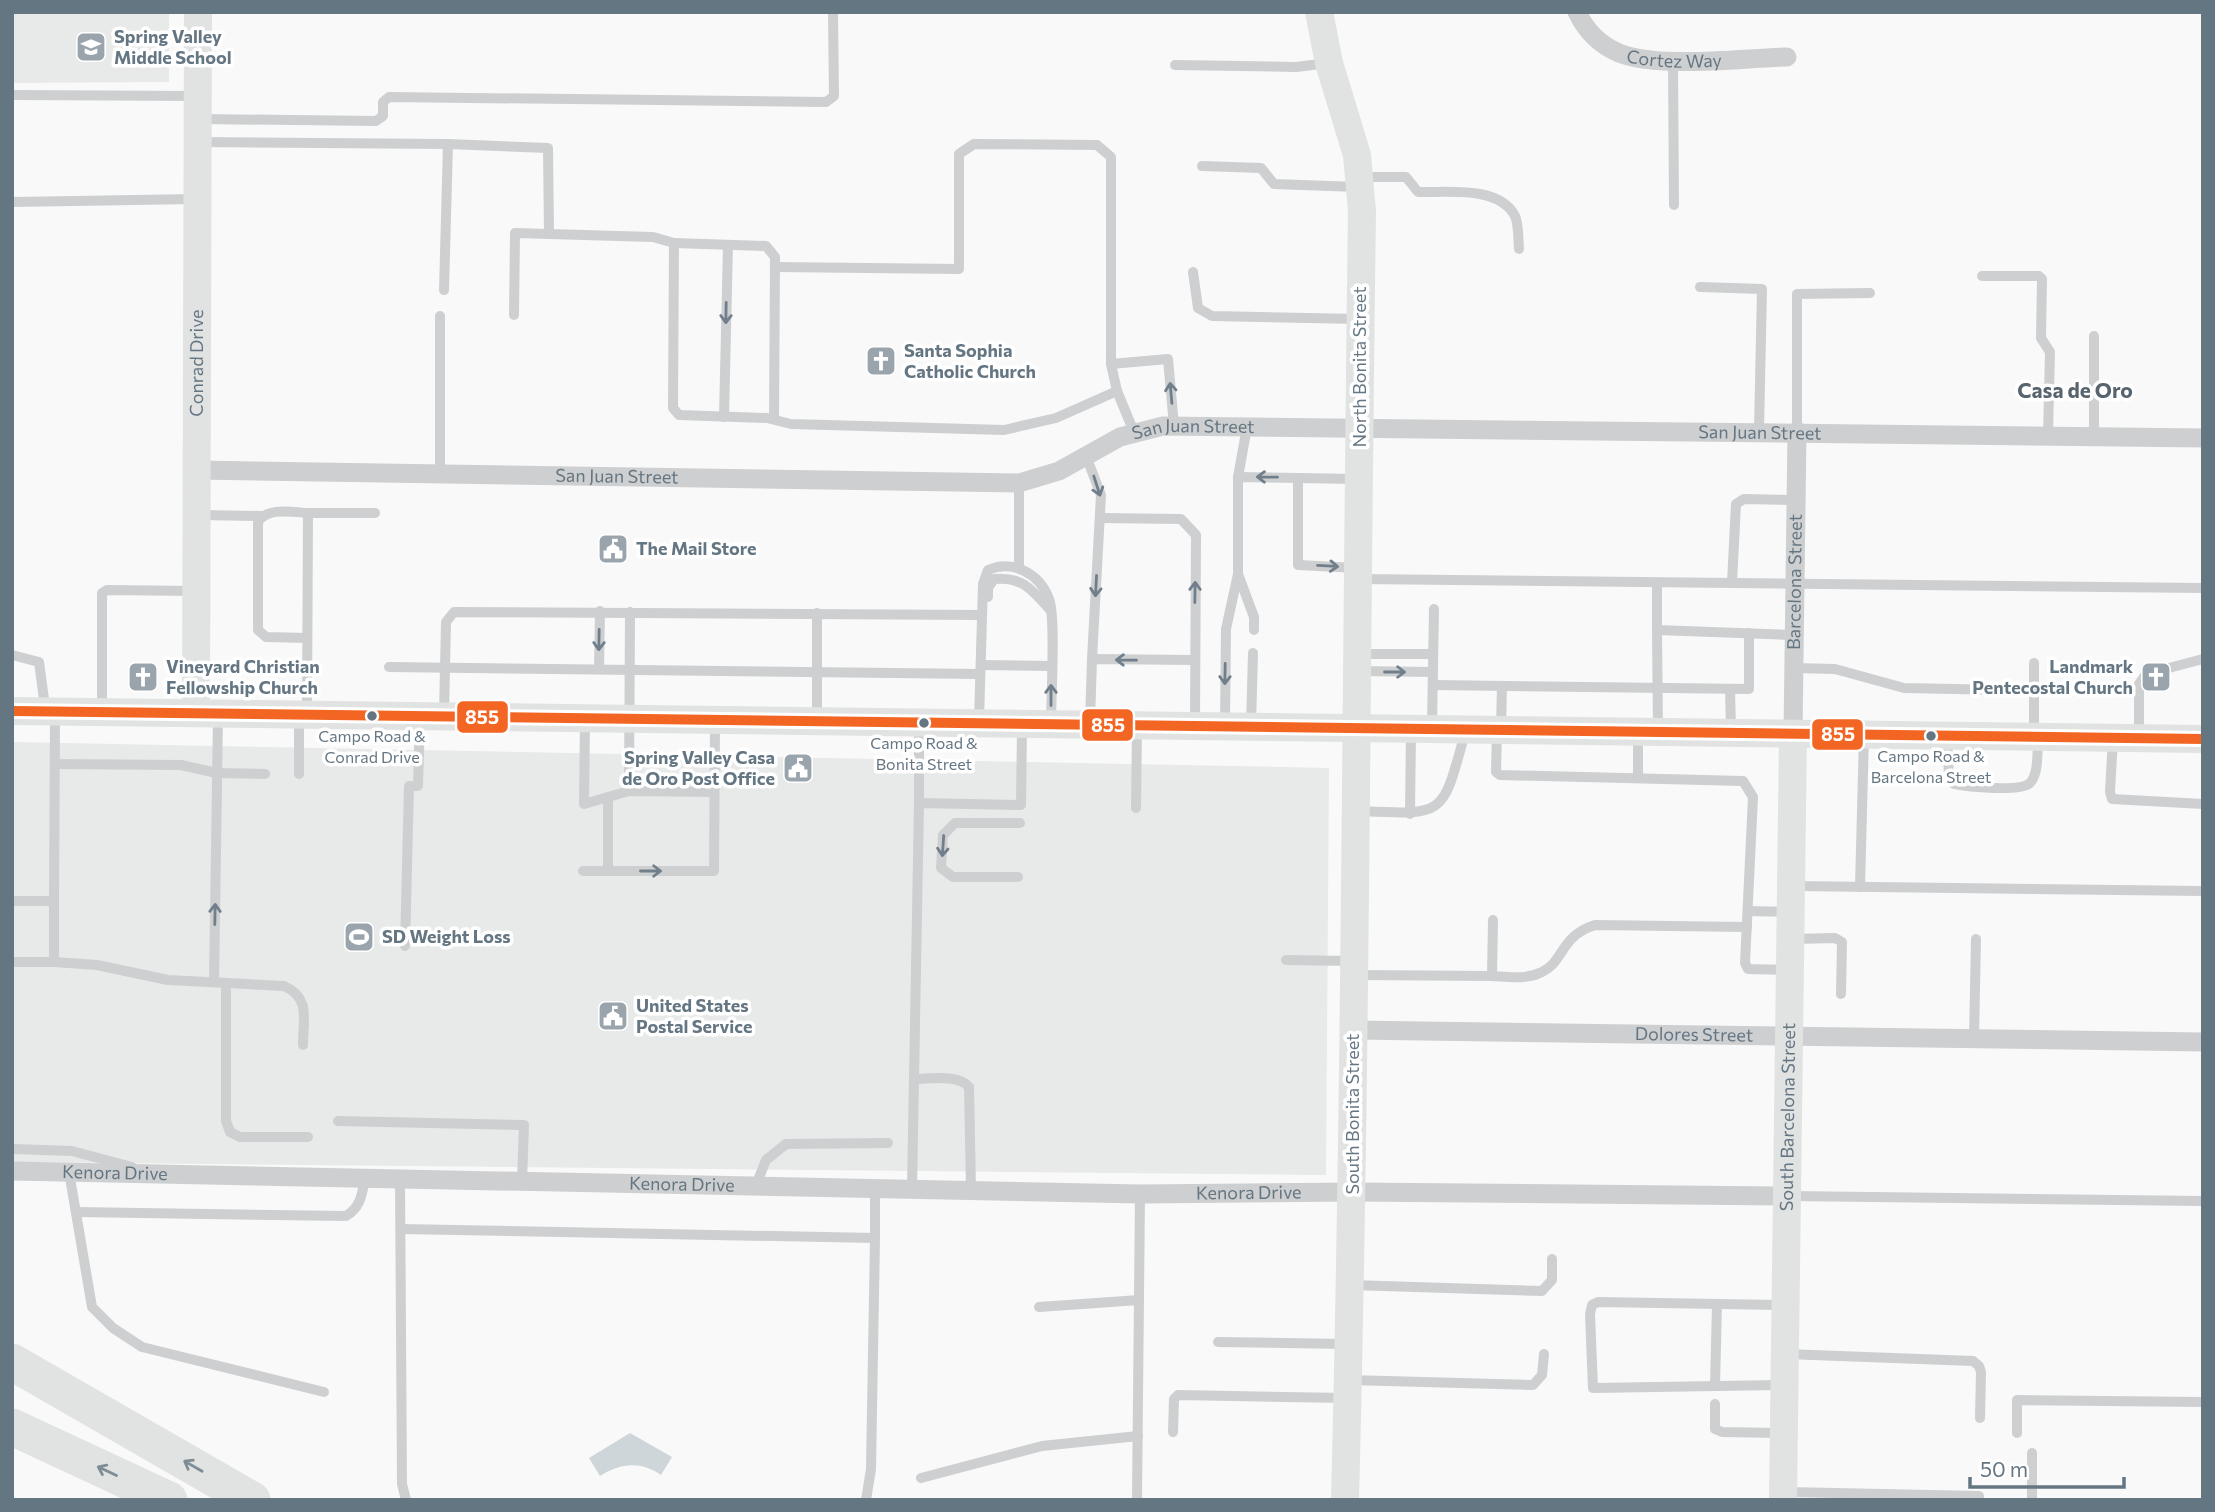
<svg xmlns="http://www.w3.org/2000/svg" width="2215" height="1512" viewBox="0 0 2215 1512" font-family="Commissioner,sans-serif">
<rect width="100%" height="100%" fill="#f9f9f9"/>
<!-- built -->
<g fill="#e8e9e9">
<polygon points="12,12 169,12 169,82 12,83"/>
<polygon points="12,742 1329,768 1326,1175 12,1162"/>
</g>
<!-- water -->
<path fill="#ced6d9" d="M630 1433 672 1457 661 1475C640 1461 621 1463 600 1476L589 1458Z"/>
<g fill="none" stroke-linecap="round" stroke-linejoin="round">
<!-- lane -->
<g stroke="#cecfd0" stroke-width="10">
<polyline points="1673,60 1674,205"/>
<polyline points="1175,65 1296,67 1328,63"/>
<polyline points="12,95 197,96"/>
<polyline points="201,119 376,121 383,116 383,102 389,97 826,102 834,96 833,12"/>
<polyline points="200,142 448,144 444,290"/>
<polyline points="448,144 548,148 549,234 653,237 674,243 673,408 679,415 767,418 791,424 1004,430 1056,418 1117,391 1134,432"/>
<polyline points="1202,166 1261,168 1274,184 1358,187"/>
<path d="M1360 177H1406L1418 192C1446 193 1499 185 1515 216 1519 225 1518 239 1519 249"/>
<polyline points="12,202 196,199"/>
<polyline points="674,243 766,246 775,257 774,419"/>
<polyline points="775,267 959,269 959,154 974,144 1097,145 1111,157 1111,364 1117,391"/>
<polyline points="1193,272 1198,308 1212,316 1358,319"/>
<polyline points="1982,276 2039,276 2042,279 2041,338 2050,352 2048,434"/>
<polyline points="1700,287 1762,289 1759,430"/>
<polyline points="514,315 515,233 549,234"/>
<polyline points="1111,364 1168,359 1174,426"/>
<polyline points="724,417 728,245"/>
<polyline points="1797,431 1797,294 1870,293"/>
<polyline points="2094,435 2094,336"/>
<polyline points="1086,456 1101,495 1092,659"/>
<polyline points="440,474 440,316"/>
<polyline points="1238,477 1247,427"/>
<polyline points="1298,478 1298,565 1357,568"/>
<polyline points="1019,483 1019,568"/>
<polyline points="199,515 262,516"/>
<polyline points="1100,518 1181,519 1196,535 1195,723"/>
<polyline points="1238,574 1254,617 1254,630"/>
<polyline points="1360,579 2203,588"/>
<polyline points="1657,583 1657,630 1794,635"/>
<polyline points="1732,583 1736,504 1744,499 1796,500"/>
<path d="M988 597V588L994 579C1023 576 1033 591 1051 611"/>
<polyline points="1657,630 1658,731"/>
<path d="M307 638 266 637 258 630V522C267 507 292 512 308 513"/>
<polyline points="1358,654 1433,654"/>
<polyline points="12,655 39,662 45,707"/>
<polyline points="2034,663 2034,733"/>
<polyline points="981,665 1051,666"/>
<polyline points="389,667 980,674"/>
<polyline points="1793,668 1835,669 1904,688 2004,690"/>
<polyline points="599,669 600,611"/>
<polyline points="1358,671 1433,672"/>
<polyline points="1433,685 1749,689 1749,633"/>
<polyline points="1730,689 1731,730"/>
<polyline points="102,708 102,593 107,590 194,591"/>
<polyline points="307,711 308,513 375,513"/>
<polyline points="444,713 446,622 454,612 982,615"/>
<polyline points="817,718 817,613"/>
<polyline points="299,719 299,774"/>
<polyline points="585,719 584,804 629,791 714,792"/>
<path d="M979 720 983 584 988 570C1013 559 1040 574 1049 599 1056 616 1051 699 1051 724"/>
<polyline points="1090,722 1092,659 1194,660"/>
<polyline points="1225,724 1226,629 1238,574 1238,477 1356,479"/>
<polyline points="1251,725 1253,653"/>
<polyline points="1432,725 1434,609"/>
<polyline points="1501,727 1502,686"/>
<polyline points="1497,731 1496,772 1500,775 1743,781 1753,797 1745,963 1748,969 1788,970"/>
<polyline points="2139,734 2139,684 2146,674 2203,659"/>
<polyline points="1638,736 1638,777"/>
<path d="M1947 736 1949 776 1954 784C1967 787 2021 792 2030 783 2039 773 2037 753 2038 740"/>
<polyline points="2113,738 2110,792 2112,799 2203,804"/>
<polyline points="55,764 181,765 217,773 265,774"/>
<polyline points="629,791 630,612"/>
<polyline points="608,797 608,871"/>
<polyline points="919,803 919,726"/>
<polyline points="1136,808 1137,726"/>
<path d="M1358 811C1446 815 1442 817 1465 733"/>
<polyline points="1410,814 1411,730"/>
<polyline points="583,871 714,871 715,723"/>
<polyline points="1018,877 953,877 941,868 943,835 955,823 1020,823"/>
<polyline points="1794,886 2203,891"/>
<polyline points="1860,887 1864,735"/>
<polyline points="12,901 54,901 54,962 12,962"/>
<polyline points="54,901 55,716"/>
<polyline points="1748,911 1789,912"/>
<polyline points="1793,939 1835,938 1842,942 1841,994"/>
<polyline points="405,946 409,786 418,786 420,717"/>
<polyline points="1286,960 1352,961"/>
<path d="M54 962 97 965 168 980 284 986C311 998 303 1019 303 1045"/>
<polyline points="1356,975 1492,976 1493,920"/>
<path d="M1492 976C1509 977 1526 980 1542 972 1564 962 1560 936 1595 925L1747 927"/>
<polyline points="214,982 218,717"/>
<polyline points="226,983 226,1121 230,1132 240,1137 308,1137"/>
<polyline points="1974,1038 1976,939"/>
<path d="M914 1079C930 1079 958 1074 969 1087L971 1190"/>
<polyline points="338,1121 524,1125 522,1181"/>
<polyline points="12,1149 72,1151 132,1167"/>
<polyline points="69,1172 92,1307 113,1328 142,1347 324,1392"/>
<polyline points="400,1179 402,1484 406,1500"/>
<polyline points="756,1185 766,1160 786,1144 888,1143"/>
<polyline points="912,1189 919,803 1021,805 1022,728"/>
<polyline points="1790,1196 2203,1201"/>
<path d="M76 1212 346 1216C361 1207 362 1194 365 1178"/>
<polyline points="401,1229 875,1238 875,1188"/>
<polyline points="1351,1285 1542,1291 1552,1280 1552,1259"/>
<polyline points="1782,1305 1598,1302 1592,1305 1590,1314 1593,1388 1783,1385"/>
<polyline points="1039,1307 1139,1300"/>
<polyline points="1218,1342 1347,1344"/>
<polyline points="1786,1354 1973,1361 1979,1366 1981,1372 1980,1418"/>
<polyline points="1349,1380 1533,1385 1542,1375 1544,1354"/>
<polyline points="1715,1386 1717,1304"/>
<polyline points="1715,1404 1715,1429 1722,1432 1783,1433"/>
<polyline points="1173,1432 1174,1399 1178,1395 1346,1398"/>
<polyline points="2017,1433 2017,1400 2203,1402"/>
<polyline points="2032,1453 2032,1500"/>
<polyline points="921,1478 1042,1446 1138,1436"/>
<polyline points="1787,1492 1979,1496 1979,1500"/>
<polyline points="866,1500 871,1469 875,1238"/>
<polyline points="1137,1500 1140,1194"/>
</g>
<!-- street -->
<g stroke="#cecfd0" stroke-width="19">
<path id="s1" d="M1577 12C1586 31 1600 45 1619 53 1659 69 1742 58 1787 57"/>
<path id="s2" d="M195 470 1019 483 1059 471 1120 437 1163 426 2203 438"/>
<path id="s3" d="M1793 734 1797 431"/>
<path id="s4" d="M1353 1030 2203 1042"/>
<path id="s5" d="M12 1171 1140 1194 1353 1192 1788 1196"/>
</g>
<!-- secondary -->
<g stroke="#e1e2e2" stroke-width="28">
<path d="M1319 12 1329 63 1357 155 1362 211C1356 641 1356 1070 1345 1500"/>
<polyline points="12,711 2203,739"/>
<path id="s6" d="M196 713 198 12"/>
<path id="s7" d="M1783 1500 1793 734"/>
</g>
<!-- highway -->
<g stroke="#e1e2e2" stroke-width="37">
<polyline points="12,1362 252,1500"/>
<polyline points="12,1427 169,1500"/>
</g>
<!-- bus-1 casing -->
<g stroke="#fff" stroke-width="16">
<polyline id="bus-1" points="12,711 2203,739"/>
</g>
<!-- bus-1 -->
<use href="#bus-1" stroke="#f26522" stroke-width="10"/>
</g>
<!-- one-way arrows -->
<defs><path id="oneway-shaft" d="M-6 0H5M1.5-3L5.5 0L1.5 3" fill="none" stroke-width="1.6" stroke-linecap="round" stroke-linejoin="round" transform="scale(1.75)"/></defs>
<g stroke="#707f8b">
<use href="#oneway-shaft" transform="translate(726 313) rotate(91)"/>
<use href="#oneway-shaft" transform="translate(1171 393) rotate(-95)"/>
<use href="#oneway-shaft" transform="translate(1267 477) rotate(-179)"/>
<use href="#oneway-shaft" transform="translate(1097 486) rotate(72)"/>
<use href="#oneway-shaft" transform="translate(1328 566) rotate(3)"/>
<use href="#oneway-shaft" transform="translate(1096 586) rotate(93)"/>
<use href="#oneway-shaft" transform="translate(1195 592) rotate(-89)"/>
<use href="#oneway-shaft" transform="translate(599 640) rotate(91)"/>
<use href="#oneway-shaft" transform="translate(1126 660) rotate(-179)"/>
<use href="#oneway-shaft" transform="translate(1395 672)"/>
<use href="#oneway-shaft" transform="translate(1225 674) rotate(91)"/>
<use href="#oneway-shaft" transform="translate(1051 695) rotate(-90)"/>
<use href="#oneway-shaft" transform="translate(943 846) rotate(94)"/>
<use href="#oneway-shaft" transform="translate(651 871)"/>
<use href="#oneway-shaft" transform="translate(215 914) rotate(-89)"/>
</g>
<g stroke="#7e8c96">
<use href="#oneway-shaft" transform="translate(193 1466) rotate(-150)"/>
<use href="#oneway-shaft" transform="translate(107 1471) rotate(-155)"/>
</g>
<!-- icons -->
<defs>
<g id="school-square" transform="scale(1.575)"><rect x="-9" y="-9" width="18" height="18" rx="4" fill="#99a4ac" stroke="#fff"/><path d="M0-5L7-2L0 1L-7-2ZM-4 1L0 2.5L4 1V4Q0 6-4 4Z" fill="#fff"/></g>
<g id="church-square" transform="scale(1.575)"><rect x="-9" y="-9" width="18" height="18" rx="4" fill="#99a4ac" stroke="#fff"/><path d="M-1.2-6h2.4v3.5h3.3v2.4h-3.3V6h-2.4V-.1h-3.3v-2.4h3.3Z" fill="#fff"/></g>
<g id="civic-square" transform="scale(1.575)"><rect x="-9" y="-9" width="18" height="18" rx="4" fill="#99a4ac" stroke="#fff"/><path d="M-.6-6.5H3V-4.5H.6V-3L4-1V1h2V6H-6V1h2V-1L-.6-3ZM-1.2 2.5V6h2.4V2.5Z" fill="#fff"/></g>
<g id="stadium-square" transform="scale(1.575)"><rect x="-9" y="-9" width="18" height="18" rx="4" fill="#99a4ac" stroke="#fff"/><path d="M0-5a6.5 5 0 1 0 0 10a6.5 5 0 1 0 0-10ZM-3.5-1.8h7v3.6h-7Z" fill="#fff"/></g>
</defs>
<g fill-rule="evenodd">
<use href="#school-square" x="91" y="47"/>
<use href="#church-square" x="881" y="361"/>
<use href="#civic-square" x="613" y="549"/>
<use href="#church-square" x="143" y="677"/>
<use href="#church-square" x="2156" y="677"/>
<use href="#civic-square" x="798" y="768"/>
<use href="#stadium-square" x="359" y="937"/>
<use href="#civic-square" x="613" y="1016"/>
</g>
<!-- markers -->
<g fill="#657683" stroke="#fff" stroke-width="2.5">
<circle cx="372" cy="716" r="6"/>
<circle cx="924" cy="723" r="6"/>
<circle cx="1931" cy="736" r="6"/>
</g>
<g text-anchor="middle" stroke-width="7" stroke-linejoin="round" paint-order="stroke">
<!-- bus labels -->
<g font-size="16" fill="#657683" stroke="#fff">
<text x="372" y="742">Campo Road &amp;<tspan x="372" dy="21">Conrad Drive</tspan></text>
<text x="924" y="749">Campo Road &amp;<tspan x="924" dy="21">Bonita Street</tspan></text>
<text x="1931" y="762">Campo Road &amp;<tspan x="1931" dy="21">Barcelona Street</tspan></text>
</g>
<!-- poi labels -->
<g font-size="18" font-weight="bold" fill="#657683" stroke="#fff" text-anchor="start">
<text x="114" y="43">Spring Valley<tspan x="114" dy="21">Middle School</tspan></text>
<text x="904" y="357">Santa Sophia<tspan x="904" dy="21">Catholic Church</tspan></text>
<text x="636" y="555">The Mail Store</text>
<text x="166" y="673">Vineyard Christian<tspan x="166" dy="21">Fellowship Church</tspan></text>
<text x="2133" y="673" text-anchor="end">Landmark<tspan x="2133" dy="21">Pentecostal Church</tspan></text>
<text x="775" y="764" text-anchor="end">Spring Valley Casa<tspan x="775" dy="21">de Oro Post Office</tspan></text>
<text x="382" y="943">SD Weight Loss</text>
<text x="636" y="1012">United States<tspan x="636" dy="21">Postal Service</tspan></text>
</g>
<!-- street labels -->
<g font-size="18" fill="#657683" stroke="#fff">
<text dy="6" stroke="none"><textPath href="#s1" startOffset="116">Cortez Way</textPath></text>
<text dy="6" stroke="none"><textPath href="#s6" startOffset="350">Conrad Drive</textPath></text>
<text transform="translate(1360 367) rotate(-90)" y="6">North Bonita Street</text>
<text dy="6" stroke="none"><textPath href="#s2" startOffset="1010">San Juan Street</textPath></text>
<text dy="6" stroke="none"><textPath href="#s2" startOffset="1577">San Juan Street</textPath></text>
<text dy="6" stroke="none"><textPath href="#s2" startOffset="422">San Juan Street</textPath></text>
<text dy="6" stroke="none"><textPath href="#s3" startOffset="152">Barcelona Street</textPath></text>
<text dy="6" stroke="none"><textPath href="#s4" startOffset="341">Dolores Street</textPath></text>
<text transform="translate(1353 1114) rotate(-90)" y="6">South Bonita Street</text>
<text dy="6" stroke="none"><textPath href="#s7" startOffset="383">South Barcelona Street</textPath></text>
<text dy="6" stroke="none"><textPath href="#s5" startOffset="103">Kenora Drive</textPath></text>
<text dy="6" stroke="none"><textPath href="#s5" startOffset="670">Kenora Drive</textPath></text>
<text dy="6" stroke="none"><textPath href="#s5" startOffset="1237">Kenora Drive</textPath></text>
</g>
<!-- quarter labels -->
<g font-size="21" font-weight="bold" fill="#57646e" stroke="#fff">
<text x="2075" y="398">Casa de Oro</text>
</g>
</g>
<g stroke="#fff" stroke-width="2.5">
<rect x="456" y="700" width="53" height="34" rx="7" fill="#f26522"/>
<rect x="1081" y="708" width="53" height="34" rx="7" fill="#f26522"/>
<rect x="1811" y="718" width="53" height="33" rx="7" fill="#f26522"/>
</g>
<g font-size="19" text-anchor="middle" font-weight="bold" fill="#fff">
<text x="482" y="724">855</text>
<text x="1108" y="732">855</text>
<text x="1838" y="741">855</text>
</g>
<!-- border -->
<rect width="2215" height="1512" fill="none" stroke="#657683" stroke-width="28"/>
<!-- scale -->
<path d="M1970 1477v10h154v-10" fill="none" stroke="#657683" stroke-width="3.5"/>
<text x="1980" y="1477" font-size="21" fill="#657683" stroke="#ffffff" stroke-width="5" paint-order="stroke">50 m</text>
</svg>
